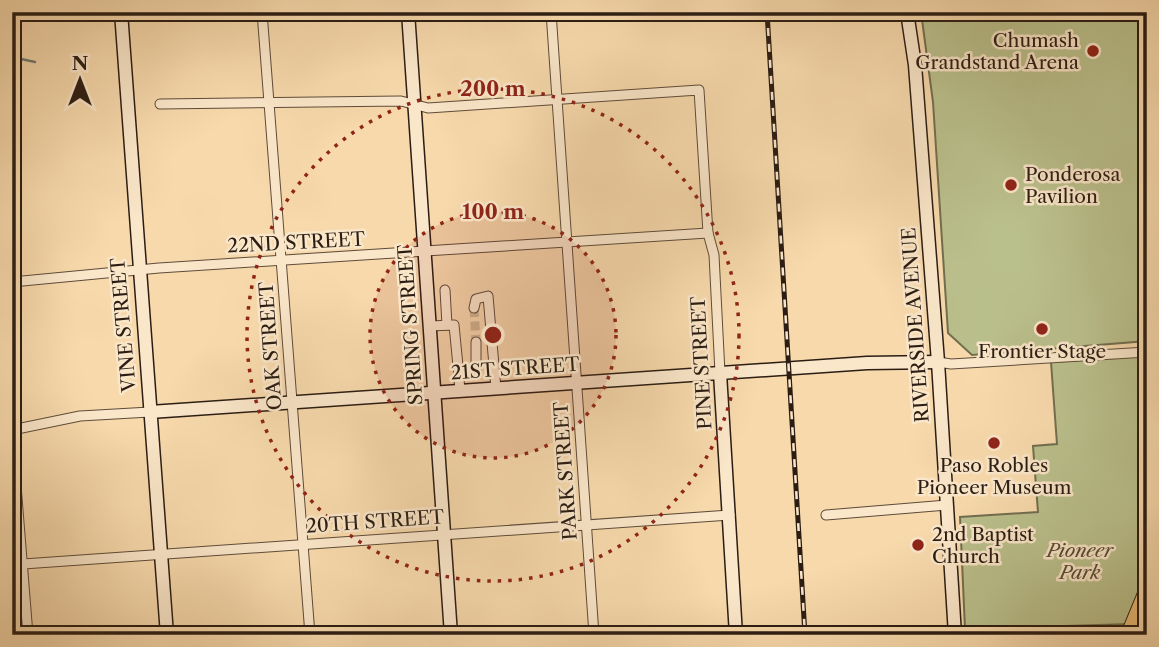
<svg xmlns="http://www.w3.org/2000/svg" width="1159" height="647" viewBox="0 0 1159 647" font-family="'Libre Caslon Text',serif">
<rect width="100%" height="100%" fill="#f7d9ac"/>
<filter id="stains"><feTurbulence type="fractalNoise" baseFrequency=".00286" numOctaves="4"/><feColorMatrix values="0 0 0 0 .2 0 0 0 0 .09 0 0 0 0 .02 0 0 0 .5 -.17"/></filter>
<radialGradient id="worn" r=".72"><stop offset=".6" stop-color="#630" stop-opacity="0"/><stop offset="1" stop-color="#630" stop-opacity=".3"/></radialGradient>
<!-- green -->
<g fill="#bac08c" stroke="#726e50" stroke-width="2">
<polygon points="921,12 1147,12 1147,341 972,355 948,333 933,102"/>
<polygon points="1147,356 1147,586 1130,624 965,629 960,517 1038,512 1033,446 1057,444 1051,362"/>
</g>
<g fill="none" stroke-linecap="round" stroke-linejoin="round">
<!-- stream -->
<polyline stroke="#727a74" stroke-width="2.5" points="12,57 35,62"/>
<!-- street-tunnel -->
<polyline stroke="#ceb38d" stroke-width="9" stroke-dasharray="9 4.5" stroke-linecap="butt" points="474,308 476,342"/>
<!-- street casing -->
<g stroke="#5e4c39" stroke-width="11">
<g id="street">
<polyline points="262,12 310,635"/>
<polyline points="551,12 594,635"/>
<polyline points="160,104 401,101 428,108 699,90 708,233 714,255 720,373"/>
<polyline points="12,282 159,268 708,233"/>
<polyline points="445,290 447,325"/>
<polyline points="474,308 476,299 488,296 496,389"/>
<polyline points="429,326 454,325 458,366 467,374 476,371 476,342"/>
<polyline points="938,362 951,364 1147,352"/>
<polyline points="458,366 460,391"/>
<polyline points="12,430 80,416 150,412"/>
<polyline points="12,435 28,635"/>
<polyline points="826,515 947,505"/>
<polyline points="23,564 730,515"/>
<polyline points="1045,635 1111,630"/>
</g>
</g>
<!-- secondary casing -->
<g stroke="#2b1d13" stroke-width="15">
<g id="secondary">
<polyline points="121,12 167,635"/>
<polyline points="408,12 451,635"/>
<polyline points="907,12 915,65 938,362 955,635"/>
<polyline points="720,373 736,635"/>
<polyline points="150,412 867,363 938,362"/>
</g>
</g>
<!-- highway casing -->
<g stroke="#2b1d13" stroke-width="20">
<polyline id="highway" points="1130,635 1147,594"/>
</g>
<!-- street -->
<use href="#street" stroke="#fae6c9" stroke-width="9"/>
<!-- secondary -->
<use href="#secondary" stroke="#fae6c9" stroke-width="12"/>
<!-- highway -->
<use href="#highway" stroke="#ecbc76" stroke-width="18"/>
<!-- rail casing -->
<g stroke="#2b1d13" stroke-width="5">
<polyline id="rail" points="767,12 805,635"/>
</g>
<!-- rail -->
<use href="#rail" stroke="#fae6c9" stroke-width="2.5" stroke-dasharray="8" stroke-linecap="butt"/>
</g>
<!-- distance rings -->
<circle cx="493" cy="335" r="123" fill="#8f2418" fill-opacity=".12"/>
<g fill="none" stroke="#8f2418" stroke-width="3.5" stroke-dasharray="3.5 7">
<circle cx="493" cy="335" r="123"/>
<circle cx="493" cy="335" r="246"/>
</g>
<!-- markers -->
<g fill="#8f2418" stroke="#fae6c9" stroke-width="2.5">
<circle cx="1093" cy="51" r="7"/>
<circle cx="1011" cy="185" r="7"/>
<circle cx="1042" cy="329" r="7"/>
<circle cx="994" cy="443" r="7"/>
<circle cx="918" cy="545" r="7"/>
</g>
<g text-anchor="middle" stroke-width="5" stroke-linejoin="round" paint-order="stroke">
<!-- poi labels -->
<g font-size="19" fill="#2b1d13" stroke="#fae6c9" text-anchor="start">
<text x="1079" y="47" text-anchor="end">Chumash<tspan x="1079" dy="22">Grandstand Arena</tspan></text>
<text x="1025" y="181">Ponderosa<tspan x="1025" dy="22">Pavilion</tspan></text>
<text x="1042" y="358" text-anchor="middle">Frontier Stage</text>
<text x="994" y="472" text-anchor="middle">Paso Robles<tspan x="994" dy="22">Pioneer Museum</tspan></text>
<text x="932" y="541">2nd Baptist<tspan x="932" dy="22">Church</tspan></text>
</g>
<!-- street labels -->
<g font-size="19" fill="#2b1d13" stroke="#fae6c9">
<text transform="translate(296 242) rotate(-3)" y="7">22ND STREET</text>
<text transform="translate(123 325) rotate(-95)" y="7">VINE STREET</text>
<text transform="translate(410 325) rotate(-94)" y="7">SPRING STREET</text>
<text transform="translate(915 325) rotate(-94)" y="7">RIVERSIDE AVENUE</text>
<text transform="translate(270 346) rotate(-94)" y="7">OAK STREET</text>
<text transform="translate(701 363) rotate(-93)" y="7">PINE STREET</text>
<text transform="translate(515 368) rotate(-4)" y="7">21ST STREET</text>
<text transform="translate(565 471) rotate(-94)" y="7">PARK STREET</text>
<text transform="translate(375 521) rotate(-4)" y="7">20TH STREET</text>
</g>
<!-- park labels -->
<g font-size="19" font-style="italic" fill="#564e37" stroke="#fae6c9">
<text x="1080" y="557">Pioneer<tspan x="1080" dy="22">Park</tspan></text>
</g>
</g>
<circle cx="493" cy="335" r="10" fill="#8f2418" stroke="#fae6c9" stroke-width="3.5"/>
<g font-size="21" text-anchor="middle" font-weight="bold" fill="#8f2418" stroke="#fae6c9" stroke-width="5" stroke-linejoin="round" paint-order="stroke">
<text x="493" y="96">200 m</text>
<text x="493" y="219">100 m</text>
</g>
<!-- margin -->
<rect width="1159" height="647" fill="none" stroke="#f7d9ac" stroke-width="42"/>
<rect x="14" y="14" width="1131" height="619" fill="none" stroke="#2b1d13" stroke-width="3.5"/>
<rect x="21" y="21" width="1117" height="605" fill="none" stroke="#2b1d13" stroke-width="2"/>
<!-- north arrow -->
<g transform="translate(80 80)" stroke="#fae6c9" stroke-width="5" paint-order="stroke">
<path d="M0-5L12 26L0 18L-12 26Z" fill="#2b1d13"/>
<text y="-10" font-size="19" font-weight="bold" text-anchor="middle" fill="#2b1d13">N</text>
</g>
<rect width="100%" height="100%" filter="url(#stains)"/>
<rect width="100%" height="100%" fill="url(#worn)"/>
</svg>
